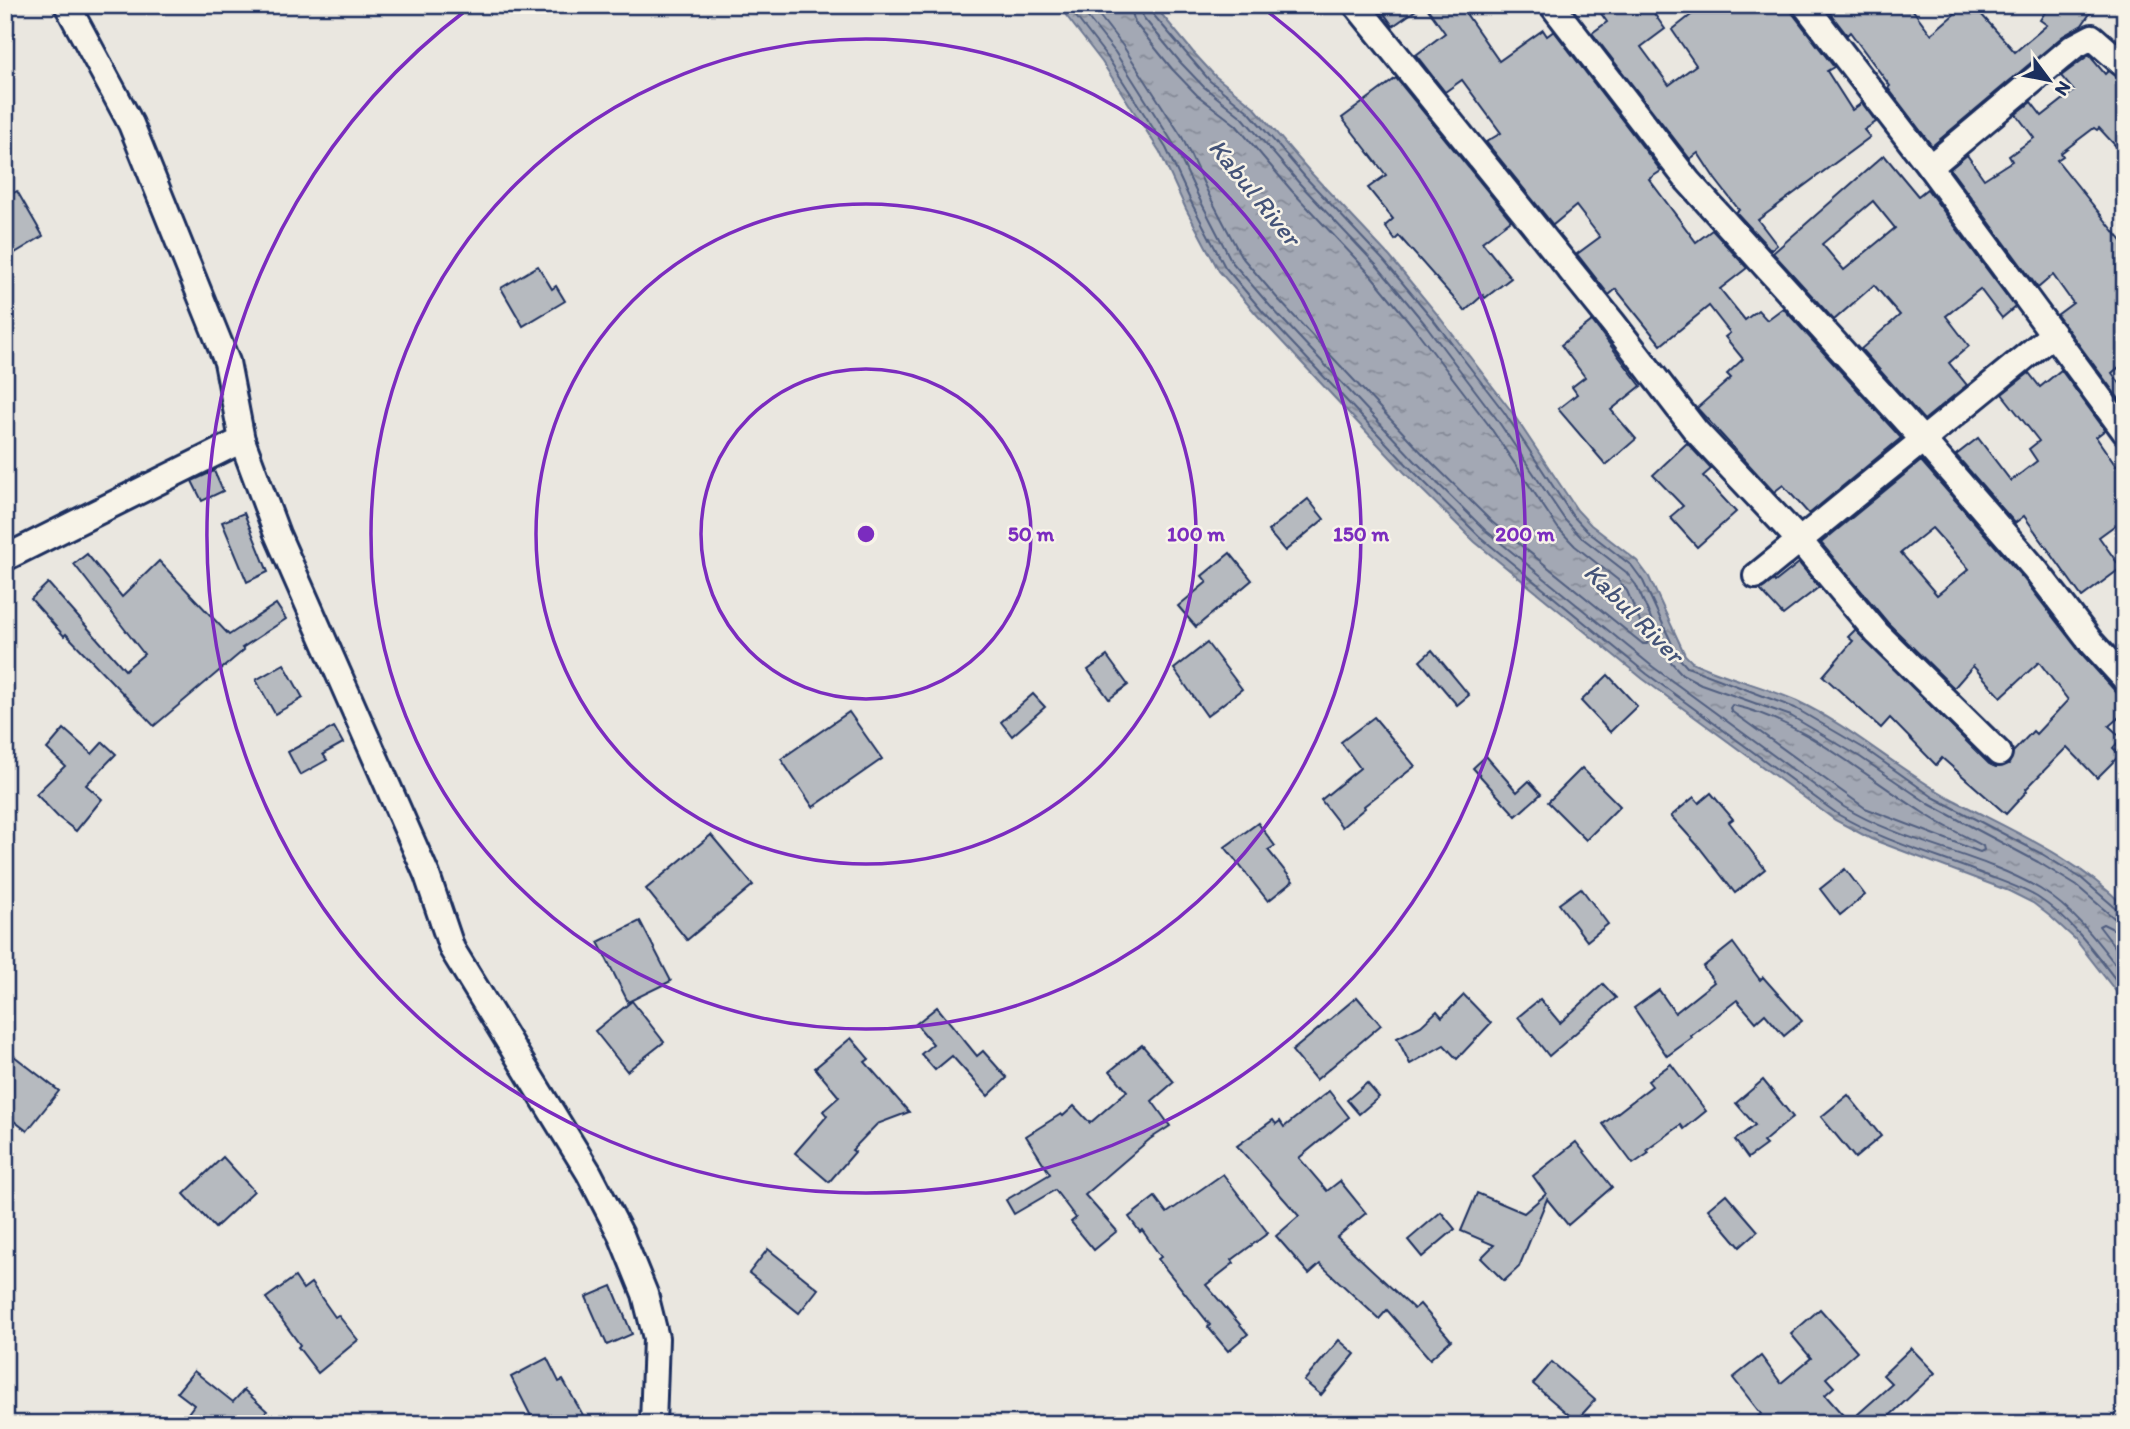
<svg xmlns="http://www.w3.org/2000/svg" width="2130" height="1429" viewBox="0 0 2130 1429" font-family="Itim,sans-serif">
<defs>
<pattern id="water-ripples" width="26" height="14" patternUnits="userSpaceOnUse" patternTransform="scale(1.75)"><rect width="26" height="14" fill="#a3a8b4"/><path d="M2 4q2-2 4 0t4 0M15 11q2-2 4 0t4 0" fill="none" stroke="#848996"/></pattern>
</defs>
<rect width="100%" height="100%" fill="#eae7e0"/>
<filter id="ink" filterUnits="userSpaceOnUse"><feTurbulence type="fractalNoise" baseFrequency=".0143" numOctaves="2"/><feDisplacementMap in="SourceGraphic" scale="14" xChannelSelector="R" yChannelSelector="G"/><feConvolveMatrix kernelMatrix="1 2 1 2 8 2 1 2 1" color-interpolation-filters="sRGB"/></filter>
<g filter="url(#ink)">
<!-- water -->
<path fill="url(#water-ripples)" stroke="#6d7892" stroke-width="2" d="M1058 5H1154L1193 52 1215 76 1254 107 1311 173 1390 257 1437 314 1509 408 1577 510 1591 525 1637 561 1649 577 1685 655 1692 662C1726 678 1763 686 1797 701 1852 727 1897 769 1950 798 2010 830 2076 857 2125 907V1003L2075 939 2051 917 2033 903 2009 891 1871 839 1835 820 1643 679 1475 542 1404 472 1258 316 1219 271 1186 209 1160 152 1102 62Z"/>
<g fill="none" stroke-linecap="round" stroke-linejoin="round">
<!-- shore -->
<g stroke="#515f80" stroke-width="2">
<path d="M1067 5 1108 58 1166 148 1193 206 1225 267 1263 312 1409 467 1479 536 1647 674 1839 815C1883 841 1935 855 1983 874 2001 881 2020 887 2037 897 2073 920 2099 958 2125 992"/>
<path d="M1078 5 1115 52 1173 143 1201 202 1232 262 1270 306 1415 461 1485 530 1653 667 1844 807C1905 844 1979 853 2040 889 2075 910 2101 946 2125 977"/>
<polyline points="1091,5 1123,46 1182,137 1210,197 1241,256 1278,299 1423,454 1492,522 1643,644 1647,644 1648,640 1627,591 1618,580 1575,546 1558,528 1488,424 1416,330 1370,274 1292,191 1236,125 1197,95 1173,70 1135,23 1130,5"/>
<polyline points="1140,5 1143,17 1181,63 1204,87 1243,118 1300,184 1378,267 1425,324 1496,418 1565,520 1581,537 1626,572 1636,585 1670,661 1682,674 1701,684 1791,716 1860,757 1929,804 2038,862 2077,886 2114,918 2125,920"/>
<polyline points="1149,5 1151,12 1210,81 1249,112 1306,178 1384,261 1432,318 1504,412 1572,515 1587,531 1632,566 1643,581 1678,657 1687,667 1795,708 1865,749 1933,797 2042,854 2081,878 2118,910 2125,911"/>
<path d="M1732 705C1803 721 1862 774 1922 812 1941 825 1963 835 1983 846L1984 850 1980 852 1865 808 1731 711 1730 708Z"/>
<polyline points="2125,931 2113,929 2103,924 2099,926 2125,960"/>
</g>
</g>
<!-- building -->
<g fill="#b6babf" stroke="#1b2f5e" stroke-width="2" fill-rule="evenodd">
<polygon points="1378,5 1423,5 1393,26"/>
<polygon points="1425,5 1460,5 1499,61 1543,30 1547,36 1554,31 1661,171 1649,179 1696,242 1712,230 1747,268 1720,289 1745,320 1758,310 1767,320 1783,308 1901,438 1809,514 1783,485 1774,492 1697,408 1731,378 1727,374 1743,359 1725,337 1730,333 1709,306 1661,345 1616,289 1609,295 1577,254 1600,237 1576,206 1553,225 1486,142 1501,133 1462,80 1445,92 1416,55 1445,33"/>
<polygon points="1595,5 1648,5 1665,29 1641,47 1669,85 1696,65 1672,30 1691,15 1709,5 1789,5 1793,14 1834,67 1827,71 1852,110 1862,103 1876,122 1864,130 1870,137 1758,220 1777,245 1771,250 1736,212 1739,210 1715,179 1698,153 1690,159 1592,33 1607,22"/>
<polygon points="1839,5 1909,5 1931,34 1965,5 1973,5 2015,52 2047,25 2040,20 2050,5 2096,5 2082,25 2063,36 1932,146 1888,88 1890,86 1850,32 1847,35 1830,13"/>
<polygon points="2089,55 2105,74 2108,71 2125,84 2125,156 2099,128 2097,130 2094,128 2061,153 2063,156 2057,160 2125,245 2125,362 2112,373 2125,390 2125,407 2057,315 2073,303 2053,275 2038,288 1950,169 1967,155 1984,179 2012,161 2009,156 2034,138 2016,114 2031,102 2042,116 2074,91 2061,76"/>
<polygon points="1396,78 1511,220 1482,242 1511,278 1485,298 1483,295 1465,311 1399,236 1395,240 1385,226 1393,219 1368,188 1386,175 1342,118"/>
<path d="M1884 155 1918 196 1927 189 2015 307 2002 318 1980 289 1946 316 1969 346 1949 363 1967 385 1924 420 1861 349 1900 315 1874 285 1834 320 1773 253ZM1873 201 1895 228 1844 270 1822 244Z"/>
<polygon points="17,191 43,236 5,259 5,198"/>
<polygon points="538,266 552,289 556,286 565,301 523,326 501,288"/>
<polygon points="1592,321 1641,386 1611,410 1636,439 1606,465 1558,409 1577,394 1572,387 1585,377 1561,345"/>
<polygon points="2061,370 2105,430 2096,437 2116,466 2125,460 2125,518 2099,537 2121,568 2082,597 2024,516 2015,523 1956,455 1978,438 2011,481 2037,461 2029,449 2039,441 2002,394 2029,373 2040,387"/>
<polygon points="1687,443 1711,469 1703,476 1736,512 1697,547 1670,517 1683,506 1653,475"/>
<path d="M1921 461 2023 578 2080 652 2125 702V712L2109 726 2122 738 2113 748 2120 755 2097 778 2067 747 2026 789 2027 791 2006 814 1942 758 1936 765 1890 718 1881 728 1823 676 1853 641 1848 637 1855 630 1989 764 1996 767 2009 764 2013 752 2033 731 2036 734 2068 700 2039 662 2001 697 1973 666 1954 688 1888 623 1821 543ZM1932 528 1969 569 1937 595 1901 553Z"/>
<polygon points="214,471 223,491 202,501 192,481"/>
<polygon points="1308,499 1324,519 1285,551 1268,531"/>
<polygon points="244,513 268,572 247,582 222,522"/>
<polygon points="1230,553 1252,580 1196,627 1178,606 1207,582 1202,576"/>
<polygon points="87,554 122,597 159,561 229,635 276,604 286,619 242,648 244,650 154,726 66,634 64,636 31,599 48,583 125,670 144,654 74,564"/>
<polygon points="1799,563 1819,587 1783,615 1760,590 1774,580 1775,582"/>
<polygon points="1207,643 1242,689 1207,716 1174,669"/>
<polygon points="1432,650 1469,695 1457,705 1420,661"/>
<polygon points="1107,656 1128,685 1109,699 1088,670"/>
<polygon points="284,664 303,698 275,714 256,680"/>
<polygon points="1608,675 1637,706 1610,732 1581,701"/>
<polygon points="1033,694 1045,707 1012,736 1001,722"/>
<polygon points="849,712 882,759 813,807 781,759"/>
<polygon points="1374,717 1415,766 1364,806 1365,808 1342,827 1321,800 1360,768 1341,742"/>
<polygon points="334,727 343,743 323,754 327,760 300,775 288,752"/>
<polygon points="64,729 92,754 103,742 116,754 86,785 102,799 76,831 58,817 36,794 65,766 47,749"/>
<polygon points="1486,756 1517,792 1529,781 1541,794 1516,816 1473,768"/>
<polygon points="1582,768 1620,806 1586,840 1548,802"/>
<polygon points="1711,793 1733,819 1729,822 1765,869 1735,893 1699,847 1671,816 1694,797 1699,803"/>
<polygon points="1258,823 1275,846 1268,850 1293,881 1268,901 1225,847"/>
<polygon points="711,835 753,885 687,940 646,889"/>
<polygon points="1845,869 1865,895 1840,915 1820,889"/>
<polygon points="1581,888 1608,924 1587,941 1559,904"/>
<polygon points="640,921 671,981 628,1002 598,942"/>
<polygon points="1733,943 1760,980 1763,977 1802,1021 1784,1036 1765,1014 1756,1022 1737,1000 1691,1036 1692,1038 1667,1056 1634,1008 1659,990 1675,1013 1714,982 1703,967"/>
<polygon points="1603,984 1616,998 1549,1056 1518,1017 1540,999 1560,1023"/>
<polygon points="1464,995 1491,1023 1457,1059 1444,1045 1410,1064 1397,1038 1421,1026 1437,1011 1442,1017"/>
<polygon points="1357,997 1381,1025 1316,1080 1292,1051"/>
<polygon points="632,1001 664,1042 627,1071 595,1031"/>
<polygon points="937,1007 977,1056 983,1051 1007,1078 988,1096 952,1056 935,1070 921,1054 933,1044 916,1024"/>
<polygon points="851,1038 869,1059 865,1062 909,1112 877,1124 852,1150 855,1152 829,1182 795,1153 827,1116 823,1111 839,1097 815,1068"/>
<polygon points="1142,1045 1174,1082 1152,1101 1170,1126 1150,1139 1085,1195 1117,1231 1094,1250 1071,1222 1076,1218 1055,1190 1014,1214 1006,1200 1050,1174 1026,1136 1061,1114 1063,1116 1074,1106 1090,1123 1127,1091 1110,1071"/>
<polygon points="5,1049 59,1091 27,1131 5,1114"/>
<polygon points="1671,1064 1706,1111 1684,1129 1681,1125 1647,1150 1649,1153 1633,1164 1603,1124 1652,1086 1648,1081"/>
<polygon points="1763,1080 1793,1117 1763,1142 1766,1145 1748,1158 1735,1140 1755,1125 1736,1103"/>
<polygon points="1367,1083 1379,1097 1359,1114 1347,1100"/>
<polygon points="1329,1091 1349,1117 1299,1158 1327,1191 1340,1181 1366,1213 1337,1237 1414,1309 1420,1304 1451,1340 1430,1359 1387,1310 1379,1319 1320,1264 1309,1274 1276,1236 1299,1216 1237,1146 1273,1120 1276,1124 1280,1121 1284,1127"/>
<polygon points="1848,1095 1881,1136 1855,1158 1821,1117"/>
<polygon points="1576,1142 1612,1187 1568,1225 1547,1199 1519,1267 1504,1281 1481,1258 1494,1245 1461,1231 1477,1193 1524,1213 1546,1194 1533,1176"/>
<polygon points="223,1157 254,1191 215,1228 184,1194"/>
<polygon points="1223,1174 1268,1233 1232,1260 1234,1263 1206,1285 1248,1334 1228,1351 1208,1327 1210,1325 1158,1259 1161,1257 1142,1230 1140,1232 1129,1217 1155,1197 1167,1213"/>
<polygon points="1726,1194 1758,1231 1740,1247 1708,1209"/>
<polygon points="1441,1212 1455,1229 1422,1257 1408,1240"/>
<polygon points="768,1249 818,1289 799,1313 749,1273"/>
<polygon points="295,1277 303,1289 311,1283 335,1317 338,1315 358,1340 318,1373 298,1347 300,1345 266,1298"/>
<polygon points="612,1286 632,1334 607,1345 586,1297"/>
<polygon points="1820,1309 1857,1351 1826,1378 1834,1387 1825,1395 1849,1422 1892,1384 1883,1375 1911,1348 1935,1373 1881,1424 1747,1424 1761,1414 1733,1378 1761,1356 1781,1383 1811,1358 1791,1334"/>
<polygon points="1339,1340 1355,1354 1321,1395 1304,1381"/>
<polygon points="547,1358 559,1382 563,1380 583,1415 567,1424 535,1424 511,1377"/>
<polygon points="1552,1362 1595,1400 1576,1421 1533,1384"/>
<polygon points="194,1371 233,1402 244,1390 267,1411 255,1424 180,1424 194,1405 177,1392"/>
</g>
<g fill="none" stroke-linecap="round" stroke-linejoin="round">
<!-- minor casing -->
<g stroke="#1b2f5e" stroke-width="30">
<g id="minor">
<polyline points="67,5 131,124 227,362 242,440 277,534 427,875 452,949 589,1173 621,1235 645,1294 656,1338 653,1424"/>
<polyline points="1356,5 1613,323 1696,431 1799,540 1877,633 1999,753"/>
<polyline points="1552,5 1688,181 1923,440 2035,569 2091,642 2125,679"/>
<polyline points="1805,5 1930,167 2125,432"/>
<polyline points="1930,167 2073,47 2092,37 2125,66"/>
<polyline points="5,558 242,440"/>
<polyline points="1756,576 2053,334"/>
</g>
</g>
<!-- minor -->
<use href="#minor" stroke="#f7f3e8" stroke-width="24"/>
</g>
</g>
<!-- distance rings -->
<g fill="none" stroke="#7b2cbf" stroke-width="3.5">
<circle cx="866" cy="534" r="165"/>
<circle cx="866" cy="534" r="330"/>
<circle cx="866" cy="534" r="495"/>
<path d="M1263 8A659 659 0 1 1 469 8"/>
</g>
<g text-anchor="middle" stroke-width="5" stroke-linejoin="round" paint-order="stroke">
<!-- water labels -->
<g font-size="26" font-style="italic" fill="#445378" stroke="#f7f3e8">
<text transform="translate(1255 192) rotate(51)" y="9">Kabul River</text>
<text transform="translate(1634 613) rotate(45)" y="9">Kabul River</text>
</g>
</g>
<circle cx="866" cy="534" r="10" fill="#7b2cbf" stroke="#f7f3e8" stroke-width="3.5"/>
<g font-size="21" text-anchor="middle" font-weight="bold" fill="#7b2cbf" stroke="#f7f3e8" stroke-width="5" stroke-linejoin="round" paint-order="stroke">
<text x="1031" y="541">50 m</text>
<text x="1196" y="541">100 m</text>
<text x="1361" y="541">150 m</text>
<text x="1525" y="541">200 m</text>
</g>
<!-- margin -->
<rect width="2130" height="1429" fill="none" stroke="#f7f3e8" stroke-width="28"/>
<rect x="14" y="14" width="2102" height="1401" fill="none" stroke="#1b2f5e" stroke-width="2.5" filter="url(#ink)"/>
<!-- north arrow -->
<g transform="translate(2049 80) rotate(122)" stroke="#f7f3e8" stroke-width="5" paint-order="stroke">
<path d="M0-5L12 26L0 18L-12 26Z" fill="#1b2f5e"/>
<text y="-10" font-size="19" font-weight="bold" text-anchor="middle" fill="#1b2f5e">N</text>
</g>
</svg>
